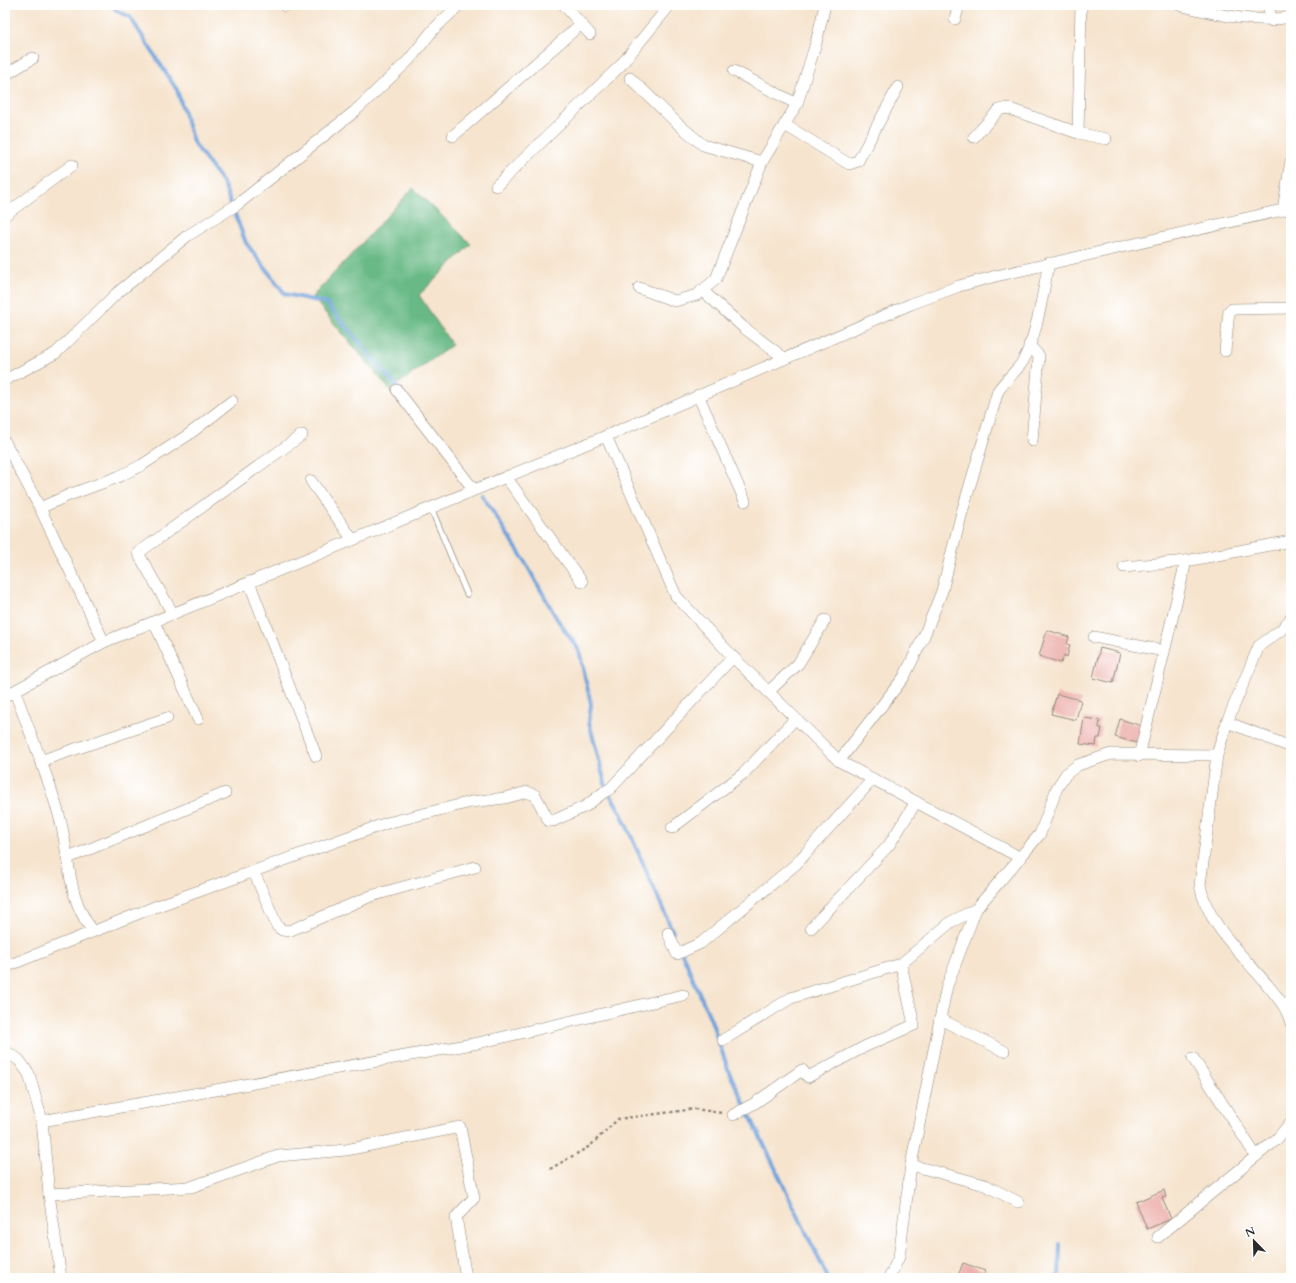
<svg xmlns="http://www.w3.org/2000/svg" width="1296" height="1283" viewBox="0 0 1296 1283" font-family="Cardo,serif">
<rect width="100%" height="100%" fill="#fff"/>
<filter id="ink" filterUnits="userSpaceOnUse"><feTurbulence type="fractalNoise" baseFrequency=".025" numOctaves="2"/><feDisplacementMap in="SourceGraphic" scale="8" xChannelSelector="R" yChannelSelector="G"/><feConvolveMatrix kernelMatrix="1 2 1 2 8 2 1 2 1" color-interpolation-filters="sRGB"/></filter>
<filter id="wash" filterUnits="userSpaceOnUse"><feTurbulence type="fractalNoise" baseFrequency=".012" numOctaves="4" result="noise"/><feDisplacementMap in="SourceGraphic" scale="16" xChannelSelector="R" yChannelSelector="G"/><feGaussianBlur stdDeviation="0.9" result="paint"/><feColorMatrix in="noise" values="0 0 0 0 0 0 0 0 0 0 0 0 0 0 0 0 0 1.4 0 .05"/><feComposite in="paint" operator="in"/></filter>
<g filter="url(#wash)">
<rect width="100%" height="100%" fill="#f6e4ce"/>
<!-- forest -->
<polygon fill="#68b985" stroke="#4a7258" points="413,188 471,244 419,295 452,345 390,390 312,297"/>
<g fill="none" stroke-linecap="round" stroke-linejoin="round">
<!-- stream -->
<g stroke="#6fa2db" stroke-width="4">
<polyline points="112,5 117,11 130,17 177,90 193,142 223,183 246,243 285,294 326,303 398,388"/>
<polyline points="482,495 524,560 557,619 579,650 591,704 589,722 606,787 621,813 673,932"/>
<polyline points="682,953 711,1020 729,1072 828,1278"/>
<polyline points="1059,1278 1060,1244"/>
</g>
</g>
<g id="blocks">
<!-- building -->
<g fill="#edb1ad">
<polygon points="1047,630 1069,637 1067,644 1070,645 1067,657 1064,655 1061,663 1039,656"/>
<polygon points="1100,648 1120,653 1113,683 1093,678"/>
<polygon points="1057,694 1081,700 1076,720 1051,714"/>
<polygon points="1084,718 1100,720 1099,728 1102,728 1100,738 1097,738 1096,746 1080,744"/>
<polygon points="1120,719 1142,726 1137,743 1115,737"/>
<polygon points="1164,1190 1166,1197 1162,1198 1171,1219 1147,1229 1136,1202"/>
<polygon points="963,1263 986,1271 983,1278 963,1278 958,1276"/>
</g>
</g>
</g>
<g filter="url(#ink)">
<use href="#blocks" fill-opacity="0" stroke="#90887c" stroke-width="1"/>
<g fill="none" stroke-linecap="round" stroke-linejoin="round">
<!-- service casing -->
<g stroke="#90887c" stroke-width="7">
<polyline id="service" points="431,508 467,594"/>
</g>
<!-- minor casing -->
<g stroke="#90887c" stroke-width="12">
<g id="minor">
<polyline points="564,5 590,34"/>
<path d="M1179 5C1216 14 1254 24 1291 17"/>
<polyline points="1268,5 1272,21"/>
<polyline points="285,6 287,5"/>
<polyline points="955,19 959,5"/>
<polyline points="734,71 797,104"/>
<polyline points="5,75 33,58"/>
<polyline points="630,78 678,124 703,145 762,162 797,104 816,43 825,5"/>
<polyline points="785,125 849,164 858,161 898,87"/>
<polyline points="1078,133 1081,5"/>
<polyline points="453,136 581,24"/>
<polyline points="974,137 999,110 1007,108 1078,133 1106,139"/>
<polyline points="496,186 620,66 670,5"/>
<polyline points="1283,210 1291,161"/>
<polyline points="5,215 72,165"/>
<polyline points="639,288 675,301 697,295 716,279 762,162"/>
<polyline points="702,290 743,327 784,358"/>
<polyline points="1029,345 1039,356 1032,441"/>
<polyline points="1225,351 1229,311 1232,309 1291,308"/>
<polyline points="5,380 56,353 116,294 187,236 238,204 354,112 409,60 433,30 459,5"/>
<polyline points="397,390 474,490"/>
<polyline points="698,395 745,501"/>
<polyline points="606,436 676,596 733,657 839,761 1021,858"/>
<polyline points="5,442 40,508 104,642"/>
<polyline points="506,477 582,582"/>
<polyline points="311,481 353,540"/>
<polyline points="40,508 69,495 118,477 142,465 188,435 232,401"/>
<polyline points="1124,567 1186,561 1291,541"/>
<polyline points="249,582 316,756"/>
<polyline points="173,614 138,553 302,435"/>
<path d="M1291 618 1281 630 1259 646 1227 722 1217 755 1200 885C1207 923 1240 953 1265 982 1275 994 1287 1007 1291 1023"/>
<polyline points="154,622 198,719"/>
<polyline points="1094,637 1164,651"/>
<path d="M15 692C30 733 47 773 59 815 71 857 65 894 92 930"/>
<polyline points="768,692 798,664 825,620"/>
<polyline points="5,696 104,642 606,436 911,304 959,286 996,276 1291,208"/>
<polyline points="1227,722 1291,747"/>
<polyline points="1139,756 1186,561"/>
<polyline points="40,761 167,718"/>
<path d="M839 761 904 677 924 636 942 591 962 512 998 391C1005 380 1017 371 1023 361 1037 336 1043 291 1049 263"/>
<polyline points="672,828 744,773 795,719"/>
<polyline points="68,858 225,793"/>
<polyline points="254,872 277,926 282,930 289,931 371,896 475,867"/>
<polyline points="811,928 889,845 916,802"/>
<polyline points="668,933 677,954 701,943 796,864 873,779"/>
<polyline points="5,967 152,908 387,823 471,802 505,798 527,792 535,795 549,821 553,821 586,806 604,792 610,789 733,657"/>
<polyline points="940,1019 1004,1051"/>
<polyline points="723,1040 791,998 901,964 951,922 976,909"/>
<polyline points="5,1051 19,1060 29,1074 42,1121 49,1194 61,1278"/>
<polyline points="1193,1058 1256,1156"/>
<polyline points="733,1115 755,1103 802,1070 808,1077 866,1046 914,1025 901,964"/>
<polyline points="42,1121 478,1043 683,995"/>
<polyline points="911,1165 985,1185 1018,1202"/>
<polyline points="49,1194 191,1187 278,1156 346,1150 460,1127 474,1198 456,1217 466,1278"/>
<polyline points="1158,1237 1277,1139 1291,1122"/>
<polyline points="889,1278 899,1257 911,1165 940,1019 947,986 976,909 1040,834 1057,788 1066,774 1078,765 1111,754 1217,755"/>
</g>
</g>
<!-- path -->
<polyline stroke="#90887c" stroke-width="2.5" stroke-dasharray="3 3" stroke-linecap="butt" points="550,1169 590,1146 618,1119 695,1109 722,1113"/>
<!-- service -->
<use href="#service" stroke="#fff" stroke-width="5.5"/>
<!-- minor -->
<use href="#minor" stroke="#fff" stroke-width="11"/>
</g>
</g>
<!-- margin -->
<rect width="1296" height="1283" fill="none" stroke="#fff" stroke-width="20"/>
<!-- north arrow -->
<g transform="translate(1254 1241) rotate(337)" stroke="#ffffff" stroke-width="3" paint-order="stroke">
<path d="M0-3L7 15L0 10L-7 15Z" fill="#2b2b2b"/>
<text y="-6" font-size="11" font-weight="bold" text-anchor="middle" fill="#2b2b2b">N</text>
</g>
</svg>
